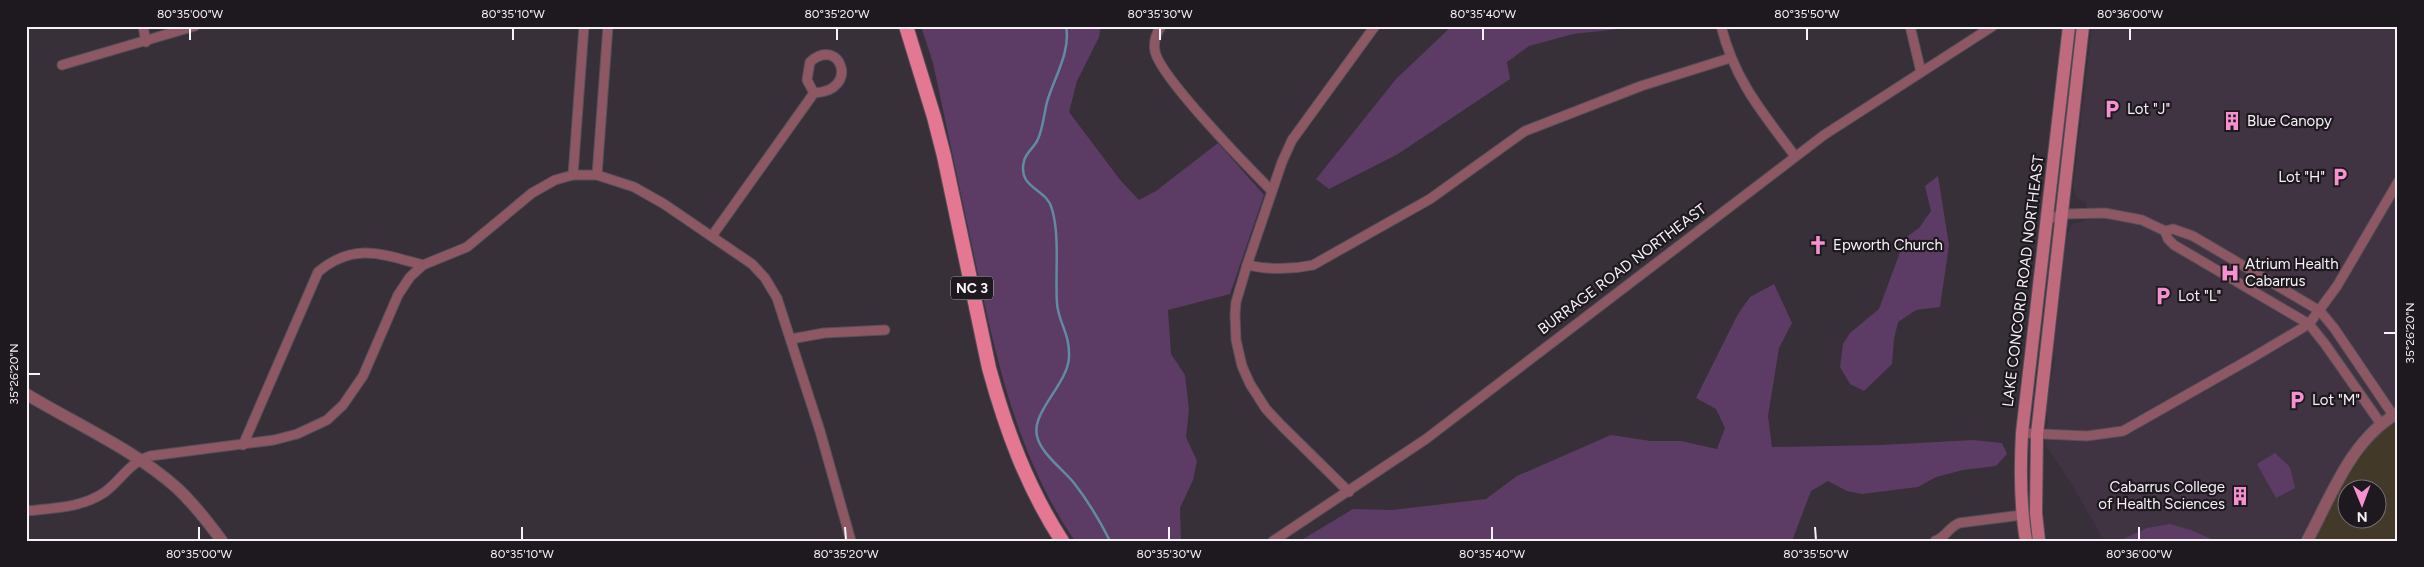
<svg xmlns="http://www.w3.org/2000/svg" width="2424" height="567" viewBox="0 0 2424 567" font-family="Figtree,sans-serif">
<rect width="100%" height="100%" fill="#373039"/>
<!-- commercial -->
<path fill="#433929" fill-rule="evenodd" d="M2398 419V541H2312L2353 462 2367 442ZM2346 490H2376V520H2346Z"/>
<!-- built -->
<polygon fill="#403443" points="2092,26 2398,26 2398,407 2363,431 2353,443 2301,541 2216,541 2191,530 2147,528 2122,540 2109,541 2102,537 2073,486 2045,444 2048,421 2046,411 2055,357 2053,353 2067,235 2072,224 2085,221 2086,202 2077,198 2073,187"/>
<!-- green -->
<g fill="#5c3c64">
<path d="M921 26H1101L1099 37 1077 81 1069 112 1121 181 1139 200 1156 191 1218 143 1264 195 1230 294 1168 310 1171 354 1185 375 1189 409 1186 437 1197 461 1193 480 1180 508 1181 541H1075C1017 457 996 358 975 260 961 194 947 129 933 63Z"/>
<polygon points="1452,26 1645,26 1573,34 1529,46 1507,62 1510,79 1398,154 1329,189 1316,179 1396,79"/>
<polygon points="1938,176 1949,245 1940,307 1916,310 1898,322 1894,339 1892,364 1864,391 1850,384 1840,367 1843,344 1850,333 1879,309 1899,255 1901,241 1919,228 1931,211 1925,186"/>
<polygon points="1774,284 1792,323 1779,348 1768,416 1772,447 1882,445 1973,440 2002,443 2007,454 1996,466 1963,470 1936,477 1918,487 1862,494 1847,491 1828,481 1811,491 1792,541 1300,541 1353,509 1392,510 1486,499 1517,476 1611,435 1651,441 1681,441 1717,449 1725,428 1716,409 1696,398 1738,314 1750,297"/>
<polygon points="2275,453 2290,467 2295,488 2276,498 2257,464"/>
<polygon points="2170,524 2191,530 2216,541 2119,541 2147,528"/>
</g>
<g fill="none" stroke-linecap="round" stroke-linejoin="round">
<!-- stream -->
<path stroke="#618aa3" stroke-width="2.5" d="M1066 26C1071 52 1054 78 1047 102 1044 114 1043 128 1038 139 1035 147 1026 152 1024 161 1017 189 1047 188 1052 209 1060 236 1055 274 1057 303 1058 322 1070 333 1069 357 1068 384 1031 412 1037 436 1041 454 1063 469 1074 483 1088 501 1100 521 1110 541"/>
<!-- minor casing -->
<g stroke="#564f58" stroke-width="11">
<g id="minor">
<polyline points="143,26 146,42"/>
<path d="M1161 26C1156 34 1153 42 1155 51 1159 76 1250 169 1272 191"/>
<path d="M1721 26C1735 81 1762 112 1795 156"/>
<polyline points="1910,26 1921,72"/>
<polyline points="62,65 195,26"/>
<polyline points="573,175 584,26"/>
<polyline points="597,175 608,26"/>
<polyline points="2046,220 2063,214 2105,213 2142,220 2165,231 2173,229 2193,236 2320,311 2334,328 2393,415"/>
<polyline points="2165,231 2168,239 2174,245 2309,324 2325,344 2381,424"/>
<path d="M712 236 814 93C861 91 840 35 810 62L807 80 814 93"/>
<path d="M1247 265C1270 270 1290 270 1313 265L1430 199 1525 131 1641 86 1730 58"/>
<polyline points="791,339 824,333 885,330"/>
<polyline points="2022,433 2087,436 2123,431 2250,359 2309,324 2337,286 2398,182"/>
<path d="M243 445 318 272C354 242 382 254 423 265"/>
<polyline points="1349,492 1282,426 1266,409 1250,384 1242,366 1236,340 1235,314 1236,302 1247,265 1282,162 1292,140 1375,26"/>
<path d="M26 511C53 508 82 508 105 492 121 480 130 462 150 456L274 440 297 434 327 420 343 405 363 376 398 295 410 277 423 265 467 247 532 193 555 180 573 175H597L634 187 664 204 752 264 765 278 777 298 820 431 851 541"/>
<polyline points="1273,541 1426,439 1824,135 1993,26"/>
<path d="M1935 541C1946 537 1948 528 1959 523L2022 515"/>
</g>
</g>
<!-- tertiary casing -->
<g stroke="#564f58" stroke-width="13">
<g id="tertiary">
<path d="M26 394C76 424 133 449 177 488 194 504 208 522 222 541"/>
<path d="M2307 541C2332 495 2351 439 2398 413"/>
</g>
</g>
<!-- secondary casing -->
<g stroke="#564f58" stroke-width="14">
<g id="secondary">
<path d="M2026 541C2020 505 2020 469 2022 433L2069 26"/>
<polyline points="2039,541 2036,513 2037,434 2083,26"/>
</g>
</g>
<!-- primary casing -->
<g stroke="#564f58" stroke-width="16">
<path id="primary" d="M906 26 934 117 944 156 989 368C1006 430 1027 487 1062 541"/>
</g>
<!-- minor -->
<use href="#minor" stroke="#8d5863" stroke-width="9"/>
<!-- tertiary -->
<use href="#tertiary" stroke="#8d5863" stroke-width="11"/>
<!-- secondary -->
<use href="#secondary" stroke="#bf6a7d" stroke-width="12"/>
<!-- primary -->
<use href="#primary" stroke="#e47892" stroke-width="14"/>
</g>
<!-- ticks -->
<path fill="none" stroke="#f6f2f8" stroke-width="2" d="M190 28V40M513 28V40M837 28V40M1160 28V40M1483 28V40M1807 28V40M2130 28V40M2384 333H2396M28 374H40M199 527V540M522 527V540M845 527 846 540M1169 527V540M1492 527V540M1815 527 1816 540M2139 527V540"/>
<!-- icons -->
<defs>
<g id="parking-bare" transform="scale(1.5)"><path d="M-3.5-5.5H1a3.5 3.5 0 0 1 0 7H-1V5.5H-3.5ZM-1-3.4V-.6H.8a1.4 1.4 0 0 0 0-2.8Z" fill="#f690cf" stroke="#1d191e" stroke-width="2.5" paint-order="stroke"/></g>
<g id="building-bare" transform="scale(1.5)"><path d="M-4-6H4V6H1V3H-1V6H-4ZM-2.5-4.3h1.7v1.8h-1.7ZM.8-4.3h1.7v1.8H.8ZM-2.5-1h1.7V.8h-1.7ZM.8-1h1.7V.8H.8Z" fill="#f690cf" stroke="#1d191e" stroke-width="2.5" paint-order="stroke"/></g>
<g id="church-bare" transform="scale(1.5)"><path d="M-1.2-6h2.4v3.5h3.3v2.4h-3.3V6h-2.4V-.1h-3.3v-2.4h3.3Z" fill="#f690cf" stroke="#1d191e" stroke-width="2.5" paint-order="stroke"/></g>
<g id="hospital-bare" transform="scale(1.5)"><path d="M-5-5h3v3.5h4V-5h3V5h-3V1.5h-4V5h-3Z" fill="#f690cf" stroke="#1d191e" stroke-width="2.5" paint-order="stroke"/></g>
</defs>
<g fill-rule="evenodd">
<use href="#parking-bare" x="2112" y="109"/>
<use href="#building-bare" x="2232" y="121"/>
<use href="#parking-bare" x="2340" y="177"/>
<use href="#church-bare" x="1818" y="245"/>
<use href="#hospital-bare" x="2230" y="273"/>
<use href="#parking-bare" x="2163" y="296"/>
<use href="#parking-bare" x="2297" y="400"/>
<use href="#building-bare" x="2240" y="496"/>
</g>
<g text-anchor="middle" stroke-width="4.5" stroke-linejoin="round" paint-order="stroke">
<!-- shield labels -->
<rect fill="#1d191e" stroke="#b5b1b7" stroke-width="1" x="951" y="276.5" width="42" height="23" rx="4"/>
<g font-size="14" font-weight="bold" fill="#f6f2f8">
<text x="972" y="293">NC 3</text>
</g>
<!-- poi labels -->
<g font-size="15" fill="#f6f2f8" stroke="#1d191e" text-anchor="start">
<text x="2127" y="114">Lot "J"</text>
<text x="2247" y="126">Blue Canopy</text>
<text x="2325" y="182" text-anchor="end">Lot "H"</text>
<text x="1833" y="250">Epworth Church</text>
<text x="2245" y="269">Atrium Health<tspan x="2245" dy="17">Cabarrus</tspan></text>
<text x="2178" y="301">Lot "L"</text>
<text x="2312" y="405">Lot "M"</text>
<text x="2225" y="492" text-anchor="end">Cabarrus College<tspan x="2225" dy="17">of Health Sciences</tspan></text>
</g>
<!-- street labels -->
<g font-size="15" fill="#f6f2f8" stroke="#1d191e">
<text transform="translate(1622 269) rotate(-37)" y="5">BURRAGE ROAD NORTHEAST</text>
<text transform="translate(2023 281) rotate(-83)" y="5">LAKE CONCORD ROAD NORTHEAST</text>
</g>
</g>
<!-- border -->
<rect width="2424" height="567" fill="none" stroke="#1d191e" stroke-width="55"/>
<!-- north arrow -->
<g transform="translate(2362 504) rotate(179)"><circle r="24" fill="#1d191e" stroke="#747075"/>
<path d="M0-4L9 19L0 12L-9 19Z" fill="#f690cf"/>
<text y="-8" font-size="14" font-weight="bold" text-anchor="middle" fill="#f6f2f8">N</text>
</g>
<rect x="28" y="28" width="2368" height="512" fill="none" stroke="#f6f2f8" stroke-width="2"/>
<g font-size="12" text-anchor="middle" fill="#f6f2f8">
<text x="190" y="18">80°35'00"W</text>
<text x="513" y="18">80°35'10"W</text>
<text x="837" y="18">80°35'20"W</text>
<text x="1160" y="18">80°35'30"W</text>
<text x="1483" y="18">80°35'40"W</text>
<text x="1807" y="18">80°35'50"W</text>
<text x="2130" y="18">80°36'00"W</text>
<text transform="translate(2410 333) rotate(-90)" y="4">35°26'20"N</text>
<text transform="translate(14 374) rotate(-90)" y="4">35°26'20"N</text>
<text x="199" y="558">80°35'00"W</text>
<text x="522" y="558">80°35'10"W</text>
<text x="846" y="558">80°35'20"W</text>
<text x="1169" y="558">80°35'30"W</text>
<text x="1492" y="558">80°35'40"W</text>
<text x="1816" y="558">80°35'50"W</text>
<text x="2139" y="558">80°36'00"W</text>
</g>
</svg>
